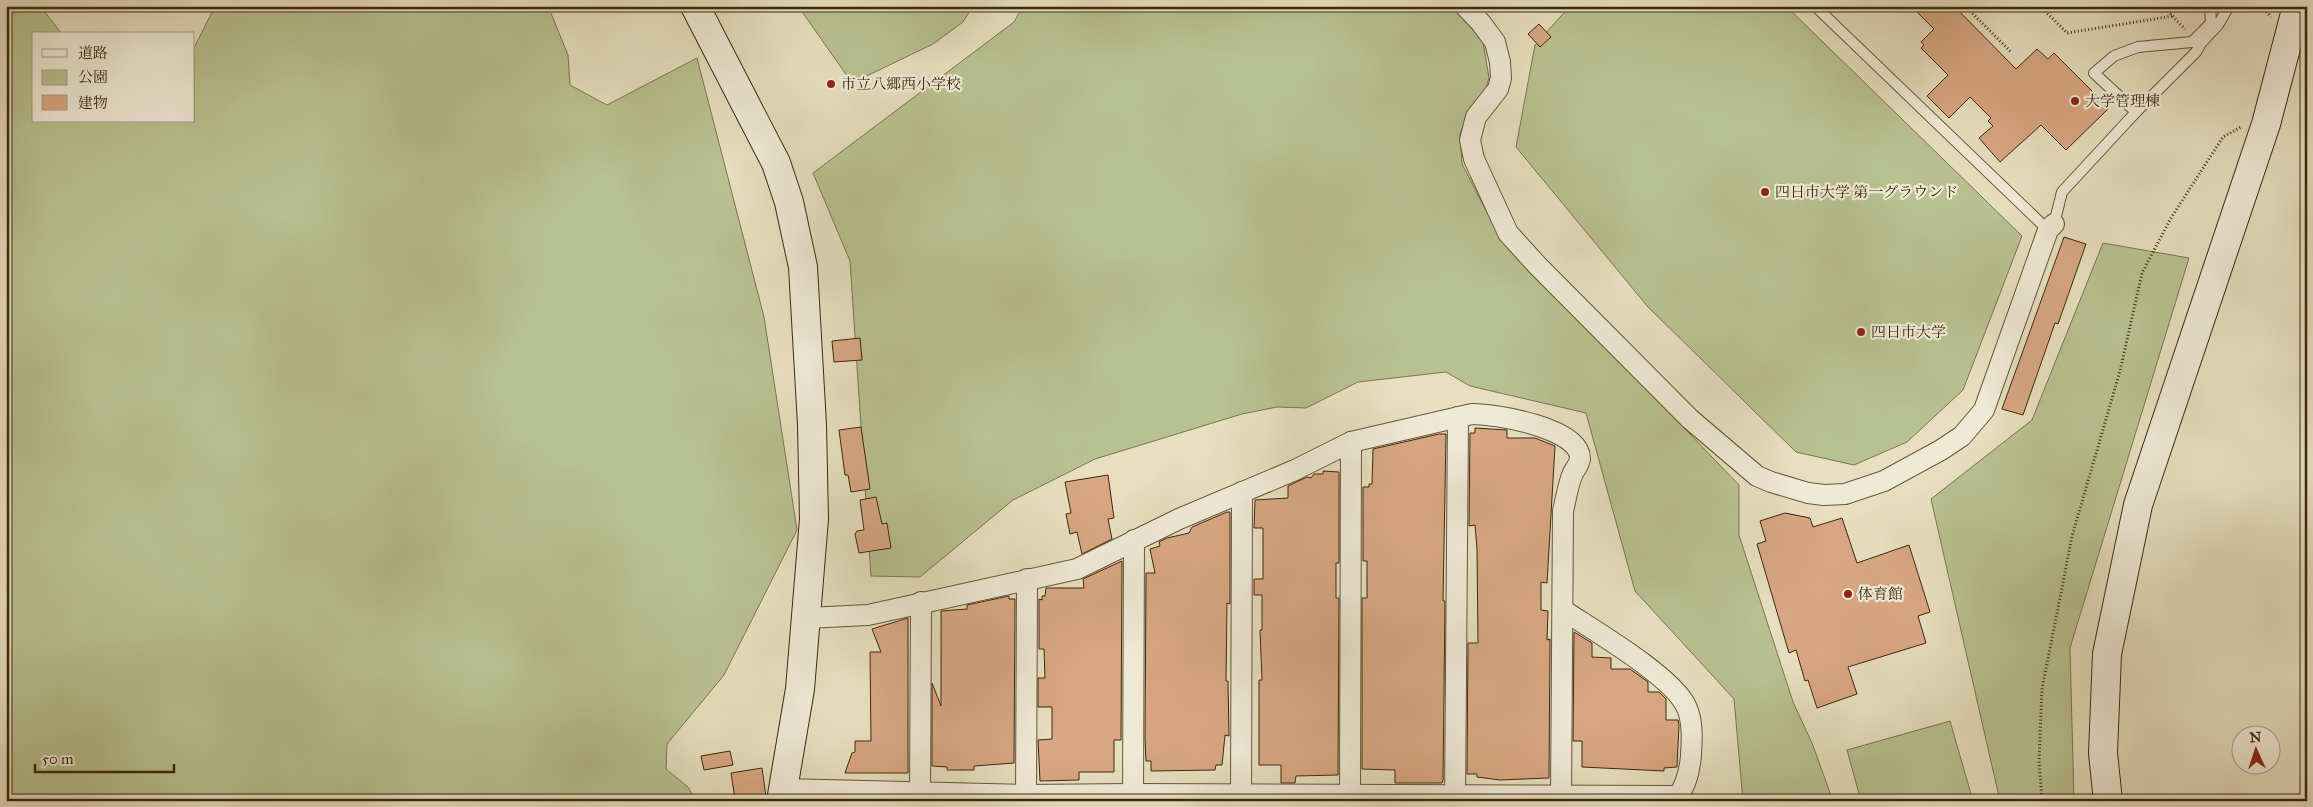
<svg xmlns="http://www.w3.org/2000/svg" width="2313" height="807" viewBox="0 0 2313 807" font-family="'IM FELL Great Primer','Noto Serif JP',serif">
<rect width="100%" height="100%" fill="#e7dfc0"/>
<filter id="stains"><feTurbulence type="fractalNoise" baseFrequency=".004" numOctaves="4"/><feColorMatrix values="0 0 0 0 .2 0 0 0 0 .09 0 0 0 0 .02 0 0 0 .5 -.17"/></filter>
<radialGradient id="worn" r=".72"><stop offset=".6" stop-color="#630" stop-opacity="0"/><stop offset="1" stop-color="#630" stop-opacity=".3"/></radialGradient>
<!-- green -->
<g fill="#b8c190" stroke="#7a754f">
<polygon points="25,6 40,6 62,34 34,34 34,121 194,121 194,48 215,6 548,6 568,55 570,85 607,105 697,58 764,317 797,530 724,675 667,744 666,769 688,787 696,801 6,801 6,18"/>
<polygon points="798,6 973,6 963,22 933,44 852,83"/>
<polygon points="1023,6 1453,6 1483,42 1489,78 1484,94 1468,113 1460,134 1462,164 1500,237 1739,485 1739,535 1793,702 1812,743 1833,801 1743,801 1734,699 1635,591 1586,413 1470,386 1446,372 1358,382 1306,408 1277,407 1242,414 1095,459 1013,500 920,577 871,576 850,261 813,173 1014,22"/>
<polygon points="1570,6 1786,6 2022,236 1963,390 1907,442 1854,465 1796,452 1648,307 1516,147 1535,45"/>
<polygon points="2103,243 2189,258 2070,648 2074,801 2000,801 1931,499 2032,420"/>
<polygon points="1950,721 1973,801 1861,801 1847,750"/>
</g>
<!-- building -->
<g fill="#d8a782" stroke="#3b290e">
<polygon points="1911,6 1954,6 2016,69 2037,49 2048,59 2054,53 2109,108 2066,150 2041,125 2000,162 1979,138 1993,126 1988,121 1991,118 1970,97 1949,118 1927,96 1948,75 1921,48 1924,45 1921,42 1934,29"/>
<polygon points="1539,24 1551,37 1540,47 1528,34"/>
<polygon points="2064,237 2086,244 2058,324 2055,323 2023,415 2002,409"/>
<polygon points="860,338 862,360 834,362 832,341"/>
<polygon points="861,427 870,489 851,492 848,475 845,475 839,430"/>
<polygon points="1475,428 1507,430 1507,438 1535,438 1555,446 1547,583 1541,582 1541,610 1548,611 1547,640 1550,639 1549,778 1500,780 1477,777 1477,774 1467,774 1468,643 1478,643 1477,549 1475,525 1469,526 1470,433 1475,433"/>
<polygon points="1439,434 1446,434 1443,601 1445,601 1443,780 1442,783 1395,783 1395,770 1362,769 1362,598 1367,598 1367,561 1363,561 1363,487 1369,487 1369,484 1372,484 1373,449"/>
<polygon points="1323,471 1339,472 1339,563 1336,563 1336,598 1339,598 1338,775 1296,776 1295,783 1281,783 1281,765 1259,765 1259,680 1262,680 1260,630 1262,630 1262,595 1254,595 1254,579 1263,579 1263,528 1254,528 1255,500 1288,498 1288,486 1307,477 1311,478 1314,474 1323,474"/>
<polygon points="1108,475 1114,518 1108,519 1112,539 1082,554 1077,532 1070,534 1066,514 1071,513 1065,482"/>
<polygon points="876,497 882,524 887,523 891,548 859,553 855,534 857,531 864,530 860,500"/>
<polygon points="1227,512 1230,512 1230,604 1227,603 1226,681 1228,681 1229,736 1225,735 1222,765 1216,765 1215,770 1151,771 1151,761 1146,761 1145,739 1146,573 1155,573 1150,549 1160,546 1159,542 1167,538 1189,533 1192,527"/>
<polygon points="1785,513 1810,518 1813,527 1842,518 1857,563 1909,545 1930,612 1918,616 1926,643 1848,667 1857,694 1817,708 1808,680 1805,681 1796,650 1789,653 1757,544 1766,541 1760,521"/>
<polygon points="1122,561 1121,740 1114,740 1114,772 1079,772 1079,780 1040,781 1038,740 1052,739 1052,707 1038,707 1038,678 1045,678 1044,649 1039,649 1039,599 1042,600 1042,596 1045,596 1046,588 1084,588 1083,579"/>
<polygon points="1009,596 1009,599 1015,599 1014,763 974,766 974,770 947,770 947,767 932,766 932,683 941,706 941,611 967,609 967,605"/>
<polygon points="908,618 908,773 845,773 852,753 855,752 855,741 871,741 870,652 881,652 872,629"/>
<polygon points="1574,632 1592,643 1592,657 1611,658 1611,669 1630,669 1648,682 1648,692 1659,692 1666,699 1666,720 1678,720 1679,725 1677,767 1664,768 1664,771 1582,767 1582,741 1573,741"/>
<polygon points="730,751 733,765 704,770 701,756"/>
<polygon points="762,768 766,797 746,801 744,801 743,796 735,799 731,773"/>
</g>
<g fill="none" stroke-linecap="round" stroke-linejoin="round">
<!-- lane casing -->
<g stroke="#66563a" stroke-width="12">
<g id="lane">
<polyline points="1815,6 2048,230"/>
<polyline points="2210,6 2211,23 2192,42 2138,47 2114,56 2094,73 2136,112 2196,52 2201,43 2218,25 2229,6"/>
<polyline points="2054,224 2062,192 2136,112"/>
</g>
</g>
<!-- street casing -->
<g stroke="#66563a" stroke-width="22">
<g id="street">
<polyline points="1465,6 1481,23 1495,42 1500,62 1501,78 1498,89 1476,117 1470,140 1474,159 1508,233 1537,265 1690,419 1757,476 1771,482 1808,493 1824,495 1845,494 1884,481 1941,450 1962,436 1984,410 2048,230 2054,224"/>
<path d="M1563 610C1593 630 1672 676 1686 706 1693 720 1692 739 1691 755 1690 770 1685 788 1675 801"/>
<path d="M807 618 868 615 1077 569 1179 519 1295 470 1351 442 1472 414C1496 414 1581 428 1580 459 1579 465 1575 469 1573 473 1568 484 1566 499 1563 511L1561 801"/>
<polyline points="783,789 1026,795 1133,794 1679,796"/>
<polyline points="920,801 921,602"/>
<polyline points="1026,801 1027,579"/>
<polyline points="1133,801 1134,540"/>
<polyline points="1241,801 1242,492"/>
<polyline points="1350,801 1351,442"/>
<polyline points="1455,801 1458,417"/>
</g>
</g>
<!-- secondary casing -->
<g stroke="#3b290e" stroke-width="30">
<g id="secondary">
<polyline points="695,6 776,163 789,202 803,267 812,425 814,519 800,689 781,801"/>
<polyline points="2108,801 2103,753 2107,654 2138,505 2266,124 2297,6"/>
</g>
</g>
<!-- path -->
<g stroke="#3b290e" stroke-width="3" stroke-dasharray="1 2.5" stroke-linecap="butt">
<polyline points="1965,6 2011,52"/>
<polyline points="2040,6 2067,33 2173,16"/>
<polyline points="2163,6 2185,29"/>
<polyline points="2262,6 2271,17"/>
<polyline points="1945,9 1948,6"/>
<polyline points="2042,801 2039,761 2042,689 2062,588 2072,536 2120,371 2142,273 2171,218 2223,137 2241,127"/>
</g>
<!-- lane -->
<use href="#lane" stroke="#efead6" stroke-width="10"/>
<!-- street -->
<use href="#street" stroke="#efead6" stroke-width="20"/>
<!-- secondary -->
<use href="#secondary" stroke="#efead6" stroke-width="28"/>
</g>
<!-- markers -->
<g fill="#8f2418" stroke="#efead6" stroke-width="2">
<circle cx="831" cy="84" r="5"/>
<circle cx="2075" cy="101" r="5"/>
<circle cx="1765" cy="192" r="5"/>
<circle cx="1861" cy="332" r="5"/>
<circle cx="1848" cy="594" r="5"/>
</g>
<g text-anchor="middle" stroke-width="4.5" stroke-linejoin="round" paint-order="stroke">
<!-- poi labels -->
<g font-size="15" fill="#3b290e" stroke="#efead6" text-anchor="start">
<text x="841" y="89">市立八郷西小学校</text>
<text x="2085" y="106">大学管理棟</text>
<text x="1775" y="197">四日市大学 第一グラウンド</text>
<text x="1871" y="337">四日市大学</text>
<text x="1858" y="599">体育館</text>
</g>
</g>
<!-- margin -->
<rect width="2313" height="807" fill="none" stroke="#e7dfc0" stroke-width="25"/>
<rect x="8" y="8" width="2298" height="792" fill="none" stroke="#3b290e" stroke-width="2.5"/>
<rect x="12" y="12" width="2288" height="782" fill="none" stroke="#3b290e"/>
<!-- legend -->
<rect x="32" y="32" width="162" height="90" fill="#efead6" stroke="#a79d86"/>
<rect x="42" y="49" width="25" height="8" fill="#efead6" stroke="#a79d86"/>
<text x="78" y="58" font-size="15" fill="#3b290e">道路</text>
<rect x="42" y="70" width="25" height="15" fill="#b8c190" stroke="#a79d86"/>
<text x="78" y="82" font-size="15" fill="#3b290e">公園</text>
<rect x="42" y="95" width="25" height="15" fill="#d8a782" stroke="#a79d86"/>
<text x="78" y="108" font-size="15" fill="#3b290e">建物</text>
<!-- north arrow -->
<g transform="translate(2256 750) rotate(357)"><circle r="24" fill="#efead6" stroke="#a79d86"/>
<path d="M0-4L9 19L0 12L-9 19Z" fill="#8f2418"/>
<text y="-8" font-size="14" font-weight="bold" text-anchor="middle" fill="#3b290e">N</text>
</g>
<!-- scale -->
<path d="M35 764v8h139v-8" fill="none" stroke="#3b290e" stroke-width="2.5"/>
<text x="42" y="764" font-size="15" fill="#3b290e" stroke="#efead6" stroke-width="4" paint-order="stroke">50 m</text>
<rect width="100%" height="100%" filter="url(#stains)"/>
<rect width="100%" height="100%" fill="url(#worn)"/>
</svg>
